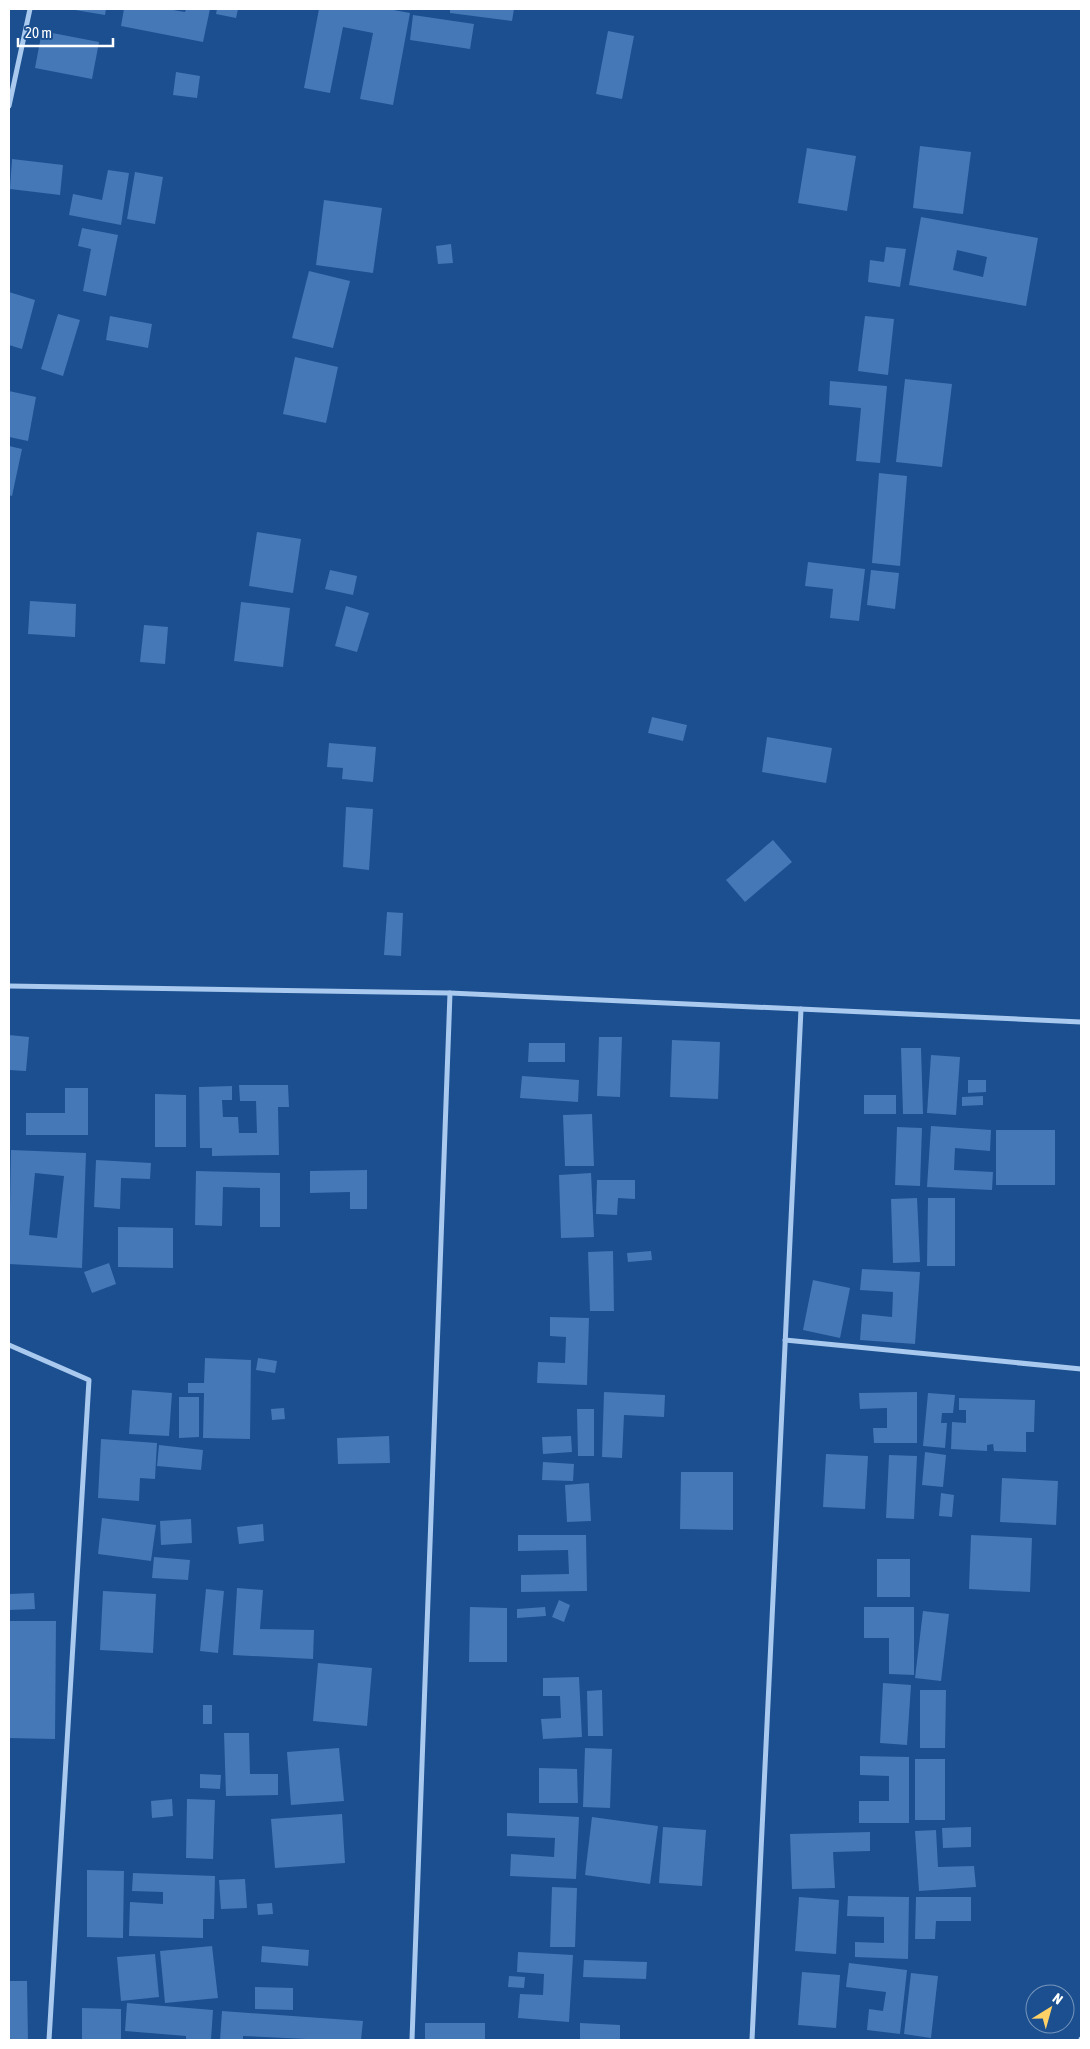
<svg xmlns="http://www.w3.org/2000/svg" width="1090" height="2049" viewBox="0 0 1090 2049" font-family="'Asap Condensed',sans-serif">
<rect width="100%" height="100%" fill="#1b4f8f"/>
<!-- building -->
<g fill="#4478b7" fill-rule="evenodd">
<polygon points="69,9 106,9 105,15"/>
<polygon points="124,9 167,9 185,12 186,9 210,9 203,42 121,26"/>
<polygon points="217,9 238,9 236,18 216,14"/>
<polygon points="319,9 388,9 410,13 393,105 360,99 373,33 343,27 330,93 304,88"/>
<polygon points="450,9 514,9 512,21 450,13"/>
<polygon points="413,15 474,24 470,49 410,40"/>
<polygon points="42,31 99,42 92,79 35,68"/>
<polygon points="608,31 634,36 622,99 596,94"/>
<polygon points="176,72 200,76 197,98 173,95"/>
<polygon points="920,146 971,152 963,214 913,208"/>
<polygon points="807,148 856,156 847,211 798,203"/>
<polygon points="12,159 63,165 60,195 10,189"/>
<polygon points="108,170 129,173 121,225 69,215 73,194 102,200"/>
<polygon points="135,172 163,177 155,224 127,219"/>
<polygon points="324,200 382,208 373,273 316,265"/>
<path d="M921 217 1038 238 1026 306 909 285ZM957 250 987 257 983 277 953 270Z"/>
<polygon points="82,228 118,235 106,296 83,291 91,249 78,246"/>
<polygon points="451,244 453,263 438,264 436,246"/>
<polygon points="886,247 906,249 900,287 868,282 870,260 884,262"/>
<polygon points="309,271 350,281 333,348 292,338"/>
<polygon points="9,292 35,300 22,349 9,345"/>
<polygon points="58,314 80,320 63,376 41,369"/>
<polygon points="110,316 152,324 148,348 106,340"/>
<polygon points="865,316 894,319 888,375 858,371"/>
<polygon points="295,357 338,367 326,423 283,414"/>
<polygon points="905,379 952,384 942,467 896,462"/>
<polygon points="830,381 887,386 880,463 856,461 861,408 829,405"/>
<polygon points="9,391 36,397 28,441 9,437"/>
<polygon points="9,446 22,449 12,496 9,495"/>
<polygon points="879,473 907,476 900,566 872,563"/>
<polygon points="257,532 301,539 293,593 249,586"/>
<polygon points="808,562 865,569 859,621 830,618 833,589 805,586"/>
<polygon points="330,570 357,576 353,595 325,589"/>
<polygon points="871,570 899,573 895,609 867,605"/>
<polygon points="30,601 76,604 75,637 28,634"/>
<polygon points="241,602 290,608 283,667 234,661"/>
<polygon points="346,606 369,613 357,652 335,646"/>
<polygon points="144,625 168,627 165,664 140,662"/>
<polygon points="652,717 687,725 683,741 648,733"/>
<polygon points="767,737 832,748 826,783 762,772"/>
<polygon points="329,743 376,747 373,782 342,779 343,768 327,767"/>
<polygon points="346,807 373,809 369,870 343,867"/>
<polygon points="773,840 792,862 745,902 726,880"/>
<polygon points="387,912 403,913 401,956 384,955"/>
<polygon points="9,1035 29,1037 26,1071 9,1070"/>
<polygon points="599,1037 622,1037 620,1097 597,1096"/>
<polygon points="672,1040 720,1042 718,1099 670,1097"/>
<polygon points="529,1043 565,1043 565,1062 528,1062"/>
<polygon points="901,1048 921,1048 923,1114 903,1114"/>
<polygon points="931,1055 960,1057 956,1115 927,1113"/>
<polygon points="522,1076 579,1080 578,1102 520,1098"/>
<polygon points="968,1080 986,1080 986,1092 968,1093"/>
<polygon points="239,1085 288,1085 289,1107 278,1107 279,1155 212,1156 212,1148 200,1148 199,1087 232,1086 232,1100 222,1100 223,1117 238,1117 239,1133 257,1133 256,1101 240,1101"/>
<polygon points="65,1088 88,1088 88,1135 26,1135 26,1113 65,1113"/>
<polygon points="155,1094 186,1095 186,1147 155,1147"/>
<rect x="864" y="1095" width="32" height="19"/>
<polygon points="983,1096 983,1105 962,1106 962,1097"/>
<polygon points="592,1114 594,1166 565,1166 563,1115"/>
<polygon points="931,1126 991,1130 990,1151 955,1148 954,1170 993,1172 992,1190 927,1187"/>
<polygon points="897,1127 922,1128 920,1186 895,1185"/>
<rect x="996" y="1130" width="59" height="55"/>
<path d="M11 1150 86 1153 82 1268 9 1264ZM35 1173 64 1176 57 1238 29 1235Z"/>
<polygon points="96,1160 151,1163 150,1179 121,1178 120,1209 94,1207"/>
<polygon points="367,1170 367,1209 350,1209 350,1192 310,1193 310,1171"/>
<polygon points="196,1171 280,1173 280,1227 260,1227 260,1188 223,1187 222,1226 195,1225"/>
<polygon points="591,1173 594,1237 561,1238 559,1175"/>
<polygon points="597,1180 635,1180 635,1199 618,1198 617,1215 596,1214"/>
<polygon points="917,1198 920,1262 893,1263 891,1199"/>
<polygon points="928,1198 955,1198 955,1266 927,1266"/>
<polygon points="118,1227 173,1228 173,1268 118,1267"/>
<polygon points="613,1251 614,1311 590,1311 588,1252"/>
<polygon points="651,1251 652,1260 628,1262 627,1253"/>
<polygon points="109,1263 116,1284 92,1293 84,1272"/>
<polygon points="862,1269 920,1272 915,1344 860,1340 862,1314 892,1317 893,1292 860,1290"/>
<polygon points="813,1280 850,1288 840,1338 803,1330"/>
<polygon points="550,1317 589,1318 587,1385 537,1383 538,1362 565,1363 566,1337 550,1336"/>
<polygon points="205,1358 251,1360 250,1439 203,1438 204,1393 188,1393 188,1383 204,1383"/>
<polygon points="258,1358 277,1361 275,1373 256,1370"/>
<polygon points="132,1390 172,1393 169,1436 129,1434"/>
<polygon points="604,1392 665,1395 664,1417 624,1415 622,1458 602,1457"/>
<polygon points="917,1392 917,1443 874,1443 873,1428 887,1428 887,1408 860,1409 859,1393"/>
<polygon points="928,1393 955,1395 953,1413 942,1413 941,1423 947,1423 945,1448 923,1446"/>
<polygon points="179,1397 199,1397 199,1437 179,1438"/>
<polygon points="959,1398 1035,1400 1034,1432 1026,1432 1026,1452 994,1451 993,1444 987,1445 987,1451 951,1449 952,1422 966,1423 966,1410 959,1410"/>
<polygon points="284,1408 285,1419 272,1420 271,1409"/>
<polygon points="577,1409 594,1409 594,1456 578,1456"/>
<polygon points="389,1436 390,1463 338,1464 337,1438"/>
<polygon points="571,1436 572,1452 543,1454 542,1437"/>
<polygon points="101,1439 157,1443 155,1479 140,1478 139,1501 98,1498"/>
<polygon points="159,1445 203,1450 201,1470 157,1466"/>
<polygon points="925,1452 946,1455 943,1487 922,1485"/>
<polygon points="826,1454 868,1456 865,1509 823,1507"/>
<polygon points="889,1455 917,1456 914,1519 886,1518"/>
<polygon points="543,1462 574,1464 573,1481 542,1480"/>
<polygon points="681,1472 733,1472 733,1530 680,1529"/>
<polygon points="1002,1478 1058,1481 1056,1525 1000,1522"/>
<polygon points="589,1483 591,1521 567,1522 565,1485"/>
<polygon points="941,1493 954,1495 952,1517 939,1516"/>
<polygon points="102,1518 156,1525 151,1561 98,1554"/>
<polygon points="191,1519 192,1543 161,1545 160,1521"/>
<polygon points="263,1524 264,1541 239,1544 237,1527"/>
<polygon points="518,1535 586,1535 587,1591 521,1592 521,1575 569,1574 568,1550 518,1551"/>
<polygon points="971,1535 1032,1538 1030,1592 969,1589"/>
<polygon points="154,1557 190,1560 188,1580 152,1578"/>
<rect x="877" y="1559" width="33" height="38"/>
<polygon points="237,1588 263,1590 260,1629 314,1630 313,1659 233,1655"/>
<polygon points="206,1589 224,1591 218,1653 200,1651"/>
<polygon points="103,1591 156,1594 153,1653 100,1650"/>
<polygon points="34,1593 35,1609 9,1610 9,1594"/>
<polygon points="559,1600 570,1605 564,1622 552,1617"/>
<polygon points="470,1607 507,1608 507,1662 469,1662"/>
<polygon points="545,1607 546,1616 517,1618 517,1609"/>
<polygon points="864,1607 914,1607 914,1675 889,1674 889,1638 864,1638"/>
<polygon points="923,1611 949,1614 941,1681 915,1678"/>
<polygon points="9,1621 56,1621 55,1739 9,1738"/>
<polygon points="318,1663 372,1668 367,1726 313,1721"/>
<polygon points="579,1677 582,1737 543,1739 541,1719 561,1718 560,1696 543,1696 543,1678"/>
<polygon points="883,1683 911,1685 907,1745 880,1743"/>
<polygon points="602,1690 603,1736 588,1736 587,1691"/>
<polygon points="920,1690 946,1690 945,1748 920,1748"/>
<rect x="203" y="1705" width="9" height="19"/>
<polygon points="224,1733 249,1733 250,1774 278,1774 278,1795 226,1796"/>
<polygon points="339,1748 344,1801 291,1805 287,1752"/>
<polygon points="585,1748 612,1749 610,1808 583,1807"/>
<polygon points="860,1756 909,1757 909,1823 859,1823 859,1801 889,1801 889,1776 860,1775"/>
<rect x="915" y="1759" width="30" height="61"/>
<polygon points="539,1768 577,1769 578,1803 539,1803"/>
<polygon points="200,1774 221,1775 220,1789 200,1788"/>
<polygon points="172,1799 173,1816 152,1818 151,1801"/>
<polygon points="187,1799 215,1800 213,1859 186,1858"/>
<polygon points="507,1813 579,1817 576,1879 510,1876 511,1854 554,1857 555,1838 507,1836"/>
<polygon points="342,1814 345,1863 275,1868 271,1819"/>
<polygon points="592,1817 658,1826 650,1884 585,1875"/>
<polygon points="663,1827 706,1830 702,1886 659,1883"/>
<polygon points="971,1827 971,1847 943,1848 942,1828"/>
<polygon points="936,1830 938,1867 974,1866 976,1887 919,1891 915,1831"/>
<polygon points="870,1832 870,1851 833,1852 835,1888 792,1889 790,1834"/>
<polygon points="87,1870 124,1871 123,1938 87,1937"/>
<polygon points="133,1873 215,1876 214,1919 203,1919 203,1938 129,1936 130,1902 163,1904 163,1892 132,1891"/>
<polygon points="245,1879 247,1908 221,1909 219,1880"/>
<polygon points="552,1887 577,1888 575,1947 550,1947"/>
<polygon points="848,1896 909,1897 908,1959 855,1957 855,1942 884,1943 884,1917 847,1916"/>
<polygon points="799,1897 839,1900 836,1954 795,1951"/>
<polygon points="916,1897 971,1897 971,1921 936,1921 935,1939 915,1939"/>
<polygon points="272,1903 273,1914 258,1915 257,1904"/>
<polygon points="212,1946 218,1998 165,2003 160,1951"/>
<polygon points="262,1946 309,1950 308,1966 261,1962"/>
<polygon points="518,1952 573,1955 569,2022 518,2018 520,1994 543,1995 544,1974 517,1972"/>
<polygon points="155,1954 159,1997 121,2001 117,1957"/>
<polygon points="584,1960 647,1962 646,1979 583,1977"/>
<polygon points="849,1963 907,1970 900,2034 867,2030 869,2009 883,2011 886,1992 846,1987"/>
<polygon points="802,1972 840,1975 836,2028 798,2025"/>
<polygon points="911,1973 938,1976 931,2038 904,2034"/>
<polygon points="509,1976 525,1977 524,1988 508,1987"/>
<polygon points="9,1981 27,1981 28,2040 9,2040"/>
<polygon points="255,1987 293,1988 293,2010 255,2009"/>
<polygon points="127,2003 213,2010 211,2040 186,2040 186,2036 125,2031"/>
<polygon points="82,2008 121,2009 121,2040 82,2040"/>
<polygon points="222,2011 363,2021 361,2040 306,2040 306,2039 243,2036 243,2040 220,2040"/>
<rect x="425" y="2023" width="60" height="17"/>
<polygon points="580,2023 620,2025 620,2040 580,2040"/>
</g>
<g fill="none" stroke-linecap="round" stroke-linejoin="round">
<!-- minor -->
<g stroke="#a9c9ee" stroke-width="5">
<polyline points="9,106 30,9"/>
<polyline points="9,986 450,993 1081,1022"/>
<polyline points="785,1340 1081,1369"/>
<polyline points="9,1345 89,1380 49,2040"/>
<polyline points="412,2040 450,993"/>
<polyline points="752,2040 801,1009"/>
<polyline points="1081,2040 1081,2039"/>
</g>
</g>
<!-- border -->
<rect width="1090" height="2049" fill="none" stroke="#ffffff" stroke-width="20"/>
<!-- north arrow -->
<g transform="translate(1050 2009) rotate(37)"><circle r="24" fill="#1b4f8f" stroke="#7695bc"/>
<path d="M0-4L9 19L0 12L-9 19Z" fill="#ffd166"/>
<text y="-8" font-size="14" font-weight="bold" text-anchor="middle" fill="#ffffff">N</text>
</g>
<!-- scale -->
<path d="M18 38v8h95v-8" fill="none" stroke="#ffffff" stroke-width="2.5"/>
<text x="25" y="38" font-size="15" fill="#ffffff" stroke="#1b4f8f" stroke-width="4" paint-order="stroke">20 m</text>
</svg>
